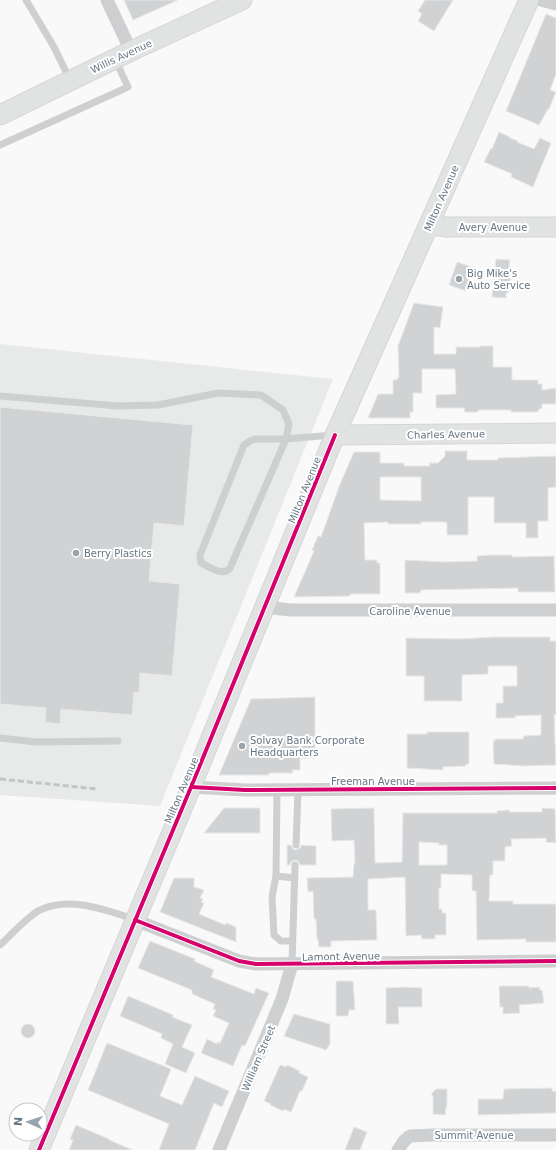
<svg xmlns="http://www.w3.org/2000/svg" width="556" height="1150" viewBox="0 0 556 1150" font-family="'DejaVu Sans',sans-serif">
<rect width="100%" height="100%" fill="#f9f9f9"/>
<!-- built -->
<polygon fill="#e8e9e9" points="0,344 333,379 160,806 0,795"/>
<!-- building -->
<g fill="#d0d2d3" stroke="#e8e8e8" fill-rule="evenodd">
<polygon points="124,0 178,0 133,20"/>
<polygon points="425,0 453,0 434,31 418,21 422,14 418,11"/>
<polygon points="546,14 556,18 556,74 550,90 556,92 549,109 548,109 539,125 506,111"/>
<polygon points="499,132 510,137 510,138 518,141 517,142 534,149 540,138 551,143 533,187 511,177 512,174 484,162 491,148 492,149"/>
<polygon points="496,259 510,260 509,267 512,268 509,287 508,293 506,293 506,298 492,297"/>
<polygon points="457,262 474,268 466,291 449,285"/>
<polygon points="414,303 443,307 440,328 434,327 434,354 456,354 456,347 480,347 480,346 493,346 493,367 512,367 512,380 538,380 538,384 542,384 542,390 556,388 556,404 542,404 542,408 538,410 538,412 511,412 511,410 478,410 478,412 465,412 464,408 436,408 436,395 456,394 455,369 422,369 422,393 413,393 413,412 410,412 410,418 368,418 378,394 393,394 393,380 397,380 397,378 399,378 398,346"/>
<polygon points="0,407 193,425 184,526 154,523 149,581 180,584 172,676 140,673 139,693 134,692 132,715 61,709 60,724 45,722 46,708 0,704"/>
<path d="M445 451H467V460H498V458L556 456V487L548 488V521H538V538H526V523H494V497H468V535H447V523L445 522H421V524H388V522L364 523 365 560H377V563H380V594H350V596L294 597 314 551 312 550 318 536 321 537 340 484 354 452H380V463H404V466H430L429 463H438L445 456ZM380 477H421V501L380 500Z"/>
<polygon points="490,555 512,555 512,557 554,556 555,592 518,592 518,588 421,590 420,593 405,593 405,560 444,562 477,561 477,556"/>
<polygon points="495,637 550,637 550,641 556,641 556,715 554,715 556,765 524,766 494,764 493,741 495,741 495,739 523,739 524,736 541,735 541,715 515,716 515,718 496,718 496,703 503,703 503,686 517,686 517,666 488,666 488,674 462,675 462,701 424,701 424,676 406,676 406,638 459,639"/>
<polygon points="315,697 315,758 300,758 300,770 292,770 293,773 269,773 269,775 219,775 251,699"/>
<polygon points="427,732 469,732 469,764 466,764 466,766 443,767 443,770 407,768 407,734 427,734"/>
<polygon points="224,808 260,808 260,833 204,833"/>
<path d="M374 808 375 863 402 862 403 813H497V811L509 810V812H542V808L555 809 556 843 546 842V838L511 839 512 846 505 847V861H493V875H490L489 901H513V904H556V942H526V939L477 940 476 891H472V875L441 874V888H439V909H442V913H446V935H435V939H422L421 935 406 936 405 877 368 879V910H376L377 940 331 941V947H319L318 939H317L316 919H314L313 891 308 892 307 878 353 877 354 864H355L354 840 332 841 331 809ZM419 842 439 843V845H447V865H419Z"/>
<polygon points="287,845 291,845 293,849 296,850 300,848 301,845 316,846 316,865 300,865 298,861 295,860 291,862 290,865 287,865"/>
<polygon points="174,878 194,878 194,887 204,890 200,898 203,899 201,902 204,903 199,914 225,925 226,923 236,927 236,942 160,912"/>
<polygon points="150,941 195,959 194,961 214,970 211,977 254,994 256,988 269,993 245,1046 242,1045 233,1066 201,1053 207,1039 217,1044 217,1042 220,1043 229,1023 213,1016 216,1010 213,1009 215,1004 192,994 192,990 138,968"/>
<polygon points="336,981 353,981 355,1010 349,1010 348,1016 336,1016"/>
<polygon points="499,986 529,986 529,988 539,987 540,990 542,990 544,1003 519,1005 520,1013 503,1014 503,1007 500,1007"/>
<polygon points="405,987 422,988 422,1007 398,1007 399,1024 386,1024 386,988"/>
<polygon points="128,996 173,1015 172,1017 192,1025 182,1047 195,1053 186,1073 165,1064 173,1044 161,1038 162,1034 120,1016"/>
<polygon points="294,1014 330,1024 330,1044 326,1050 284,1036"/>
<circle cx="28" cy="1031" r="7"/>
<polygon points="107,1043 171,1069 160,1096 182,1105 195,1076 229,1091 222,1107 214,1103 195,1150 159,1150 169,1124 88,1090"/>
<polygon points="280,1065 286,1067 287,1065 300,1071 299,1073 308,1077 302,1091 300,1091 291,1112 284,1109 283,1111 270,1105 271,1104 264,1101"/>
<polygon points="552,1088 552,1091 556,1091 556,1113 478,1115 478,1099 503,1099 504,1089"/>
<polygon points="436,1089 447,1089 447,1107 446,1107 445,1115 433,1114 433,1096 431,1094"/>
<polygon points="76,1125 109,1139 109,1140 133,1150 69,1150 73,1140 70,1139"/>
<polygon points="354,1127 367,1132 360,1150 345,1150"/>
</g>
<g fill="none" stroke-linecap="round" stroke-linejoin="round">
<!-- secondary casing -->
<g stroke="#d5d6d7" stroke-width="21">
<g id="secondary">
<polyline points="0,115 131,51 242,0"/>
<polyline points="430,225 447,227 556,227"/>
<polyline points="335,435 556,433"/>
<polyline points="39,1150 191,787 335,435 529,0"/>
</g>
</g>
<!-- lane -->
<g stroke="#cecfd0" stroke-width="7">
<polyline points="26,0 54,47 70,80"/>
<polyline points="0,145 128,87 115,59"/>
<path d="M0 396 118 406 158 405 218 393 261 395 283 410 289 424 286 439 230 568C223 577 210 567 201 563L200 555 244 445 250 441 255 439H286L333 435"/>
<polyline points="0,738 36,742 118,741"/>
<polyline points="277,790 276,876 295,878"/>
<polyline points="296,845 298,790"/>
<polyline points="276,876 272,897 274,935 281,941 292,941"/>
<path d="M0 945C9 937 29 915 40 910 70 896 105 910 134 919"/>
<polyline points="292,964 295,865"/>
</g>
<!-- street -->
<g stroke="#cecfd0" stroke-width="13">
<polyline points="107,0 131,51"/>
<polyline points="541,0 556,4"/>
<polyline points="265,607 290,610 556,610"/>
<polyline points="191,787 245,790 556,788"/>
<polyline points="135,920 239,961 256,964 556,961"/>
<polyline points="219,1150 282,999 292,964"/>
<polyline points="398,1150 404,1141 410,1136 434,1135 556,1135"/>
</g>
<!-- secondary -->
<use href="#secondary" stroke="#e1e2e2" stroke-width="19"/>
<!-- rail -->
<polyline stroke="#c3c5c6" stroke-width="3" stroke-dasharray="6 3" stroke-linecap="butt" points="0,779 97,789"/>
<!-- cycleway casing -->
<g stroke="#fff" stroke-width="6">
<g id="cycleway">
<polyline points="191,787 245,790 556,788"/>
<polyline points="135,920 239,961 256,964 556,961"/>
<polyline points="39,1150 191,787 335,435"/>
</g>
</g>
<!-- cycleway -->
<use href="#cycleway" stroke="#d6006c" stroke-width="4"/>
</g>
<!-- markers -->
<g fill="#99a4ac" stroke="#fff" stroke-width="1.5">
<circle cx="459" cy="279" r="4"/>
<circle cx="76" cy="553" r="4"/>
<circle cx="242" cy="746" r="4"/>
</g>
<g text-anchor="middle" stroke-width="4" stroke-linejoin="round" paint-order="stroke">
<!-- street labels -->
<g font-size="10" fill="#657683" stroke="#fff">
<text transform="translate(121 56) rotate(-25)" y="4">Willis Avenue</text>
<text transform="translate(441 198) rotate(-66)" y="4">Milton Avenue</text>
<text x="493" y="231">Avery Avenue</text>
<text transform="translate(446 434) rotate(-1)" y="4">Charles Avenue</text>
<text transform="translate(304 490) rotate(-68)" y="4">Milton Avenue</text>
<text x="410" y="615">Caroline Avenue</text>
<text x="373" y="785">Freeman Avenue</text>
<text transform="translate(181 790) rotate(-67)" y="4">Milton Avenue</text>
<text transform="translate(341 956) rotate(-1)" y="4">Lamont Avenue</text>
<text transform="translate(258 1058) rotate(-67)" y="4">William Street</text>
<text x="474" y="1139">Summit Avenue</text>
</g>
<!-- poi labels -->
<g font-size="10" fill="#657683" stroke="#fff" text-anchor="start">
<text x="467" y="277">Big Mike's<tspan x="467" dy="12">Auto Service</tspan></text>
<text x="84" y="557">Berry Plastics</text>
<text x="250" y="744">Solvay Bank Corporate<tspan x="250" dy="12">Headquarters</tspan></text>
</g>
</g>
<!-- north arrow -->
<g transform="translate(28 1122) rotate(273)"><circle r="19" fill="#ffffff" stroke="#c1c8cd"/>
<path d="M0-3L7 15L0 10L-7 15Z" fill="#99a4ac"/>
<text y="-6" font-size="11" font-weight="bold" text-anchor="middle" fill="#657683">N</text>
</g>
</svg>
